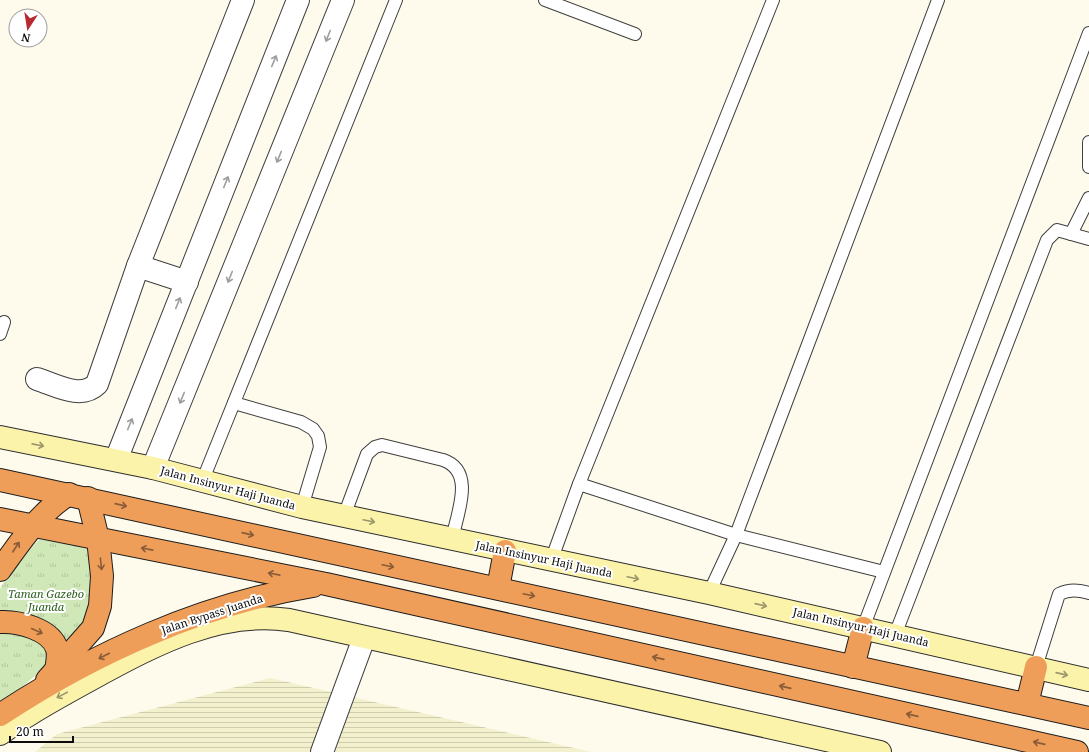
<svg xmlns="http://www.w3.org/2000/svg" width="1089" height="752" viewBox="0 0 1089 752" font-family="'Noto Serif',serif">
<defs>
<pattern id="farmland-rules" width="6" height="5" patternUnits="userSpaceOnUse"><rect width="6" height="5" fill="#f3f0cd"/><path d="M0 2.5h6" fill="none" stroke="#cfcdaf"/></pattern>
<pattern id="park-tufts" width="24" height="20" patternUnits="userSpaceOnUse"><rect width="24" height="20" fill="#d0e7b7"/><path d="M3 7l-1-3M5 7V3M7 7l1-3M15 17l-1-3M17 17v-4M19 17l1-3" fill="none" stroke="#b1c59c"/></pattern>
</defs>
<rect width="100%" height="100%" fill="#fefbec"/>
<!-- farmland -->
<polygon fill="url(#farmland-rules)" points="270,678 591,752 35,752 57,734"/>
<!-- park -->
<polygon fill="url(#park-tufts)" points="45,533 91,543 97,582 88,621 66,649 0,706 0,589 11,570"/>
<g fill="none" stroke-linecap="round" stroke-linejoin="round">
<!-- lane casing -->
<g stroke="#3f3f3f" stroke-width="14">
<g id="lane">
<polyline points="545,0 635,34"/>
<polyline points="1089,142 1089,167"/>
<polyline points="1071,234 1089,198"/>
<polyline points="0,334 4,322"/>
<polyline points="234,403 301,422 313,429 318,436 320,447 302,507"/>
<polyline points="202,482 396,0"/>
<polyline points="579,484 736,535 884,572"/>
<path d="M344 516 367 454 375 447 382 445 443 460C476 471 457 514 452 539"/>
<polyline points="551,561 579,484 773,0"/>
<polyline points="709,593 736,535 938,0"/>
<polyline points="863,628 1089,33"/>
<polyline points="895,635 1047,240 1057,230 1089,239"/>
<path d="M1036 667 1059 594C1070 589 1078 590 1089 593"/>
</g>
</g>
<!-- street casing -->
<g stroke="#3f3f3f" stroke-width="24">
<g id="street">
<polyline points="138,266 187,282"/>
<path d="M37 379C56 385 81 400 97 384L138 266 243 0"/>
<polyline points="116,460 298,0"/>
<polyline points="153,468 343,0"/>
<polyline points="322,752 364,638"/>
</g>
</g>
<!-- secondary casing -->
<g stroke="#2e2e2e" stroke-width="24">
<g id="secondary">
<polyline points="0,437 153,468 302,507 709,593 1089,680"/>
<path d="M0 734C31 712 64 694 97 676 156 644 220 610 289 620L880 752"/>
</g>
</g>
<!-- highway casing -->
<g stroke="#1d1d1d" stroke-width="24">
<g id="highway">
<polyline points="0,480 1089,718"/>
<polyline points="0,519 326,584 1077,752"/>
<path d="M0 570C21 541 39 513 69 494"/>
<polyline points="498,588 505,551"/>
<path d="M0 622C18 621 51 629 57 649 59 656 57 663 56 671"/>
<polyline points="853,667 863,628"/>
<polyline points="47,680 93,628 100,606 102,576 98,539 88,498"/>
<polyline points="1027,704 1036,667"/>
<path d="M0 715C94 653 202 604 313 586"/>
</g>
</g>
<!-- lane -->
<use href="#lane" stroke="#fff" stroke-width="12"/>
<!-- street -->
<use href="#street" stroke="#fff" stroke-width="22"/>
<!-- secondary -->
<use href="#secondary" stroke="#fcf3aa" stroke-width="22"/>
<!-- highway -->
<use href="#highway" stroke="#ef9e5a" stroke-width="22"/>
</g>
<!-- one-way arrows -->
<defs><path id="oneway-shaft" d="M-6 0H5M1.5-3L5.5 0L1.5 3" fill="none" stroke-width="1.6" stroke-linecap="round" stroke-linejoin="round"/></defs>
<g stroke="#9e9e9e">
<use href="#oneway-shaft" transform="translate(328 36) rotate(112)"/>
<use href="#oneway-shaft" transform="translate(274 61) rotate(-68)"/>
<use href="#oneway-shaft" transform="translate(279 157) rotate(112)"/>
<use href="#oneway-shaft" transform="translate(226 182) rotate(-68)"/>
<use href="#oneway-shaft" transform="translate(230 277) rotate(112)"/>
<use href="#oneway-shaft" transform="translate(178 303) rotate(-68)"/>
<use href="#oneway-shaft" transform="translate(182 398) rotate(112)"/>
<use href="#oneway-shaft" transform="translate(130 424) rotate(-68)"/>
</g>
<g stroke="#9c976b">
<use href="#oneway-shaft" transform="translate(38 445) rotate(11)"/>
<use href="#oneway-shaft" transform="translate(369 521) rotate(12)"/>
<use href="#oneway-shaft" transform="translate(633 578) rotate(12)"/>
<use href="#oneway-shaft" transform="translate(761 605) rotate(13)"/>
<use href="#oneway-shaft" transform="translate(1062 674) rotate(13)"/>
<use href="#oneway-shaft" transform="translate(62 695) rotate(152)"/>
</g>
<g stroke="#895c37">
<use href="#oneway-shaft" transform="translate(121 505) rotate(13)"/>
<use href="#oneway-shaft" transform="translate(248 534) rotate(13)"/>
<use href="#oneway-shaft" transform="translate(16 547) rotate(-57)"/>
<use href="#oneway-shaft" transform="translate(147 549) rotate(-169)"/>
<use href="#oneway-shaft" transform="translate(101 564) rotate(84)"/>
<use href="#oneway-shaft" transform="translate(388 566) rotate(12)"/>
<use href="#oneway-shaft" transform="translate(274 574) rotate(-169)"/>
<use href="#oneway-shaft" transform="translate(529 595) rotate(12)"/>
<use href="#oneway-shaft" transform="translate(37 631) rotate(24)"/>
<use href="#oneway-shaft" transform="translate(104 656) rotate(153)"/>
<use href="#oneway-shaft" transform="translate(658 658) rotate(-167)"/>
<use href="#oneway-shaft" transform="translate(785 687) rotate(-167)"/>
<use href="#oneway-shaft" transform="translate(912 715) rotate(-167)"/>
<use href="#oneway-shaft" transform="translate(1039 743) rotate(-167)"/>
</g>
<g text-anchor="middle" stroke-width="4" stroke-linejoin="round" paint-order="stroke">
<!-- street labels -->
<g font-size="11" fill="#0c0c0c" stroke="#fff">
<text transform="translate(228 488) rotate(15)" y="4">Jalan Insinyur Haji Juanda</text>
<text transform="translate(544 559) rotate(12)" y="4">Jalan Insinyur Haji Juanda</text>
<text transform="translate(212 614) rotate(-18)" y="4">Jalan Bypass Juanda</text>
<text transform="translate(861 627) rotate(13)" y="4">Jalan Insinyur Haji Juanda</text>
</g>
<!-- park labels -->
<g font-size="11" font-style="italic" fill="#2d611f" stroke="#fff">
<text x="46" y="598">Taman Gazebo<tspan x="46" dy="13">Juanda</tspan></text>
</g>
</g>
<!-- north arrow -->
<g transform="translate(28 28) rotate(192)"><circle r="19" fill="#ffffff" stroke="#9e9e9e"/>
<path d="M0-3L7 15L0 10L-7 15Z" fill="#b72a30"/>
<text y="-6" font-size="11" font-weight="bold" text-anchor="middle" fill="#0c0c0c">N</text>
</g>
<!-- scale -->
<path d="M10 736v6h63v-6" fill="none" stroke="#0c0c0c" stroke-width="2"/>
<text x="16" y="736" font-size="12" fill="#0c0c0c" stroke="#ffffff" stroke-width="3" paint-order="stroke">20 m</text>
</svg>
